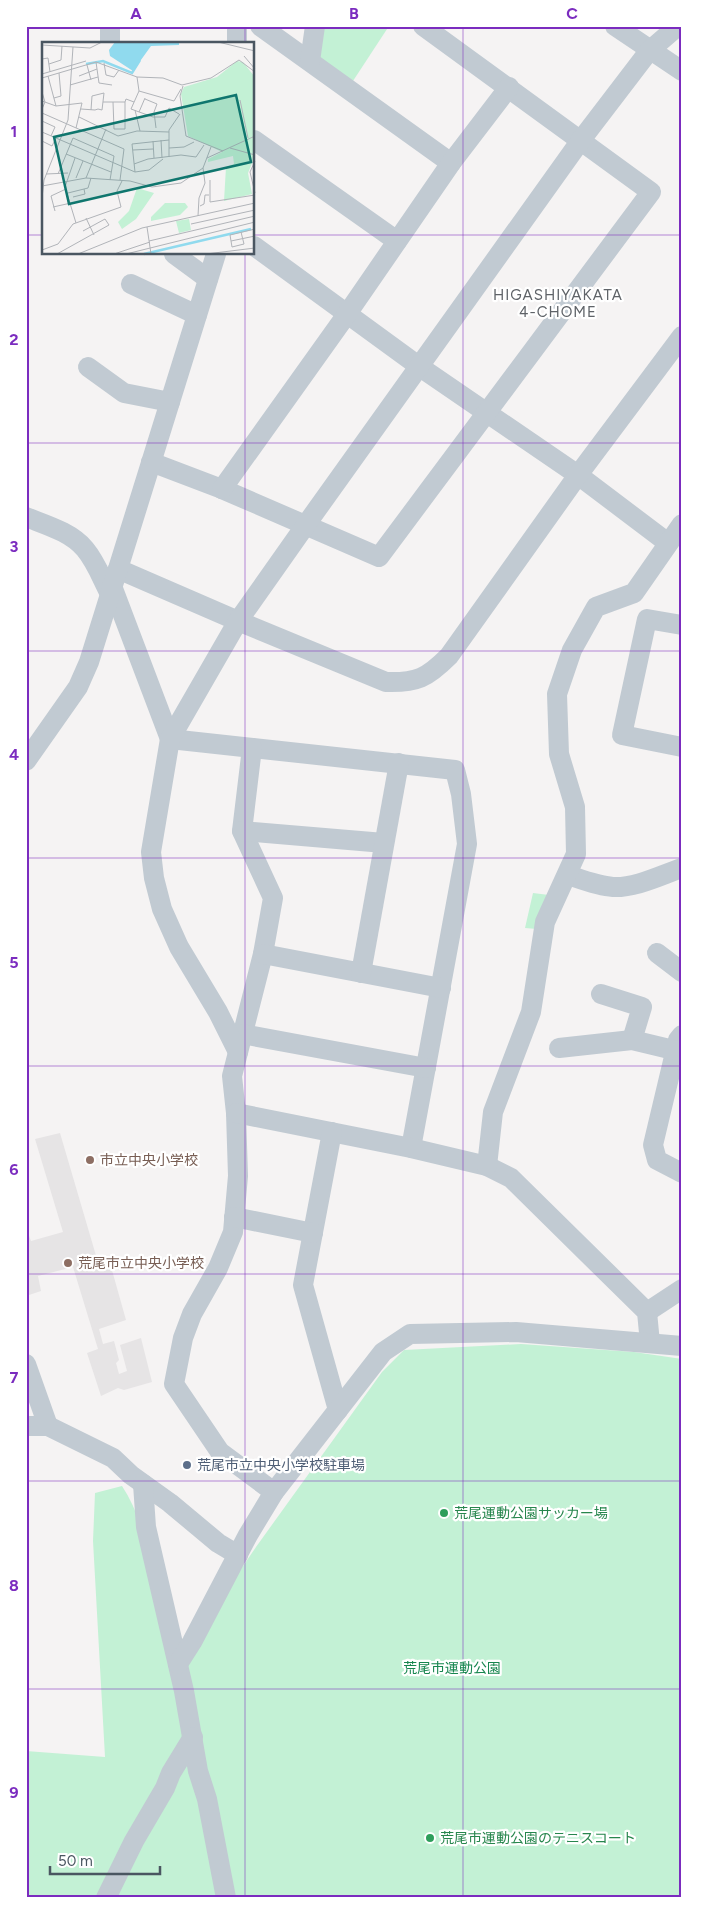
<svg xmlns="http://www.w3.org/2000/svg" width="708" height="1924" viewBox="0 0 708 1924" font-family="Figtree,'Noto Sans JP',sans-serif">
<rect width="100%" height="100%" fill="#f5f3f3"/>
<!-- education -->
<polygon fill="#e6e4e5" points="60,1133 97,1259 108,1256 126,1320 99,1329 103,1344 114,1341 119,1360 116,1363 119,1374 127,1371 120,1345 141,1338 152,1382 124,1390 118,1388 101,1396 87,1353 98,1349 73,1267 38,1276 41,1291 26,1296 26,1228 31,1241 63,1232 35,1139"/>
<!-- green -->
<g fill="#c3f1d5">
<polygon points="322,26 389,26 351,84 316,58"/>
<polygon points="533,893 549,895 537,929 525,928"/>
<path d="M521 1344 634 1352 682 1359V1898H26V1751L105 1757 93 1541 95 1493 122 1486C154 1535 158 1606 168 1663L228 1588 256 1547 382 1372 404 1350Z"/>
</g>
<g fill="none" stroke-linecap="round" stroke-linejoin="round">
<!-- minor -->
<g stroke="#c1cad2" stroke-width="20">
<polyline points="110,26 110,44"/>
<polyline points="260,26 451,163"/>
<polyline points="615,26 682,71"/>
<polyline points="237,44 237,26"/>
<polyline points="310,61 315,26"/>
<polyline points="254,140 397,241"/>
<polyline points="254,246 420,367 578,475 668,543"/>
<polyline points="174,254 208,279"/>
<polyline points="131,284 197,315"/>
<polyline points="88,367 124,393 170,402"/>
<polyline points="151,462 222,489 379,557 651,192 423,26"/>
<polyline points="222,489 347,314 451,163 509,87"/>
<path d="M26 517C46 525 71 532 85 549 96 562 102 579 110 594"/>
<path d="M118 569 238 621 386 682C417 683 427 678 449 656L578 475 682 336"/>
<polyline points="112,586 170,739"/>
<polyline points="682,625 647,619 622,735 682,747"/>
<polyline points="170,739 455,770 461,794 467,844 411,1148"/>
<polyline points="252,748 242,831 273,898 263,954 232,1076 236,1113 238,1176 233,1232 218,1268 192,1314 183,1338 174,1384 220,1452 274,1492"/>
<polyline points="26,761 78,687 89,662 216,254"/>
<polyline points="242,831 384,843"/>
<path d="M568 875C583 880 598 886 613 887 636 888 661 875 682 868"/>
<polyline points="657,953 682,972"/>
<polyline points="263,954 441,988"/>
<polyline points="361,973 399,763"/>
<polyline points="601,994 642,1007 632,1040"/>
<polyline points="242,1034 426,1068"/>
<polyline points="682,1035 678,1040 653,1145 657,1160 682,1173"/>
<polyline points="559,1048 632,1040 682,1052"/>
<polyline points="238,1052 218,1012 179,947 162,909 154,878 151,852 170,739 238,621 305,526 581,140 649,51 678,26"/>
<polyline points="236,1113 411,1148 487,1166 511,1178 647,1312 650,1343"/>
<polyline points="332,1132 303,1285 338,1410"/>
<polyline points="487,1166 493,1112 531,1012 545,922 576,854 575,807 559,754 557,694 572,650 596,607 634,593 682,524"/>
<polyline points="234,1217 313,1233"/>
<polyline points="647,1312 682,1289"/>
<polyline points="26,1364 48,1426"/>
<polyline points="26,1426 48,1426 113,1458 131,1475 170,1503 218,1543 238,1555"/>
<polyline points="143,1484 146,1527 184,1691 198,1771 207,1799 226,1898"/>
<polyline points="178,1664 192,1642 248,1535 274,1492 383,1352 410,1334 516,1332 682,1346"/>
<polyline points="106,1898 134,1841 165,1788 171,1773 193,1737"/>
</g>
</g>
<!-- grid -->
<path fill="none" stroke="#7b2cbf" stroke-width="1" stroke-opacity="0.55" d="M245 26V44M463 26V1898M26 235H44M254 235H682M245 254V1898M26 443H682M26 651H682M26 858H682M26 1066H682M26 1274H682M26 1481H682M26 1689H682"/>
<!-- markers -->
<g fill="#8d6e63" stroke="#fff" stroke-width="2">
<circle cx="90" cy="1160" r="5"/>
<circle cx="68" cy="1263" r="5"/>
</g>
<circle fill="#5c6f8a" stroke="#fff" stroke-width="2" cx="187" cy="1465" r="5"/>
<g fill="#2e9e5b" stroke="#fff" stroke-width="2">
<circle cx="444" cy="1513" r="5"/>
<circle cx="430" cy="1838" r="5"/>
</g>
<g text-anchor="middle" stroke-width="4.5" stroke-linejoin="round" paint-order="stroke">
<!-- education labels -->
<g font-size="14" fill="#785e54" stroke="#fff" text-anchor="start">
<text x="100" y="1165">市立中央小学校</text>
<text x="78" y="1268">荒尾市立中央小学校</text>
</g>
<!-- service labels -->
<g font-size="14" fill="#4e5e75" stroke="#fff" text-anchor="start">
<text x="197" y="1470">荒尾市立中央小学校駐車場</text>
</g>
<!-- leisure labels -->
<g font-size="14" fill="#27864d" stroke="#fff" text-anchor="start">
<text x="454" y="1518">荒尾運動公園サッカー場</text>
<text x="440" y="1843">荒尾市運動公園のテニスコート</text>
</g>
<!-- park labels -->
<g font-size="14" fill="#17864f" stroke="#fff">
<text x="452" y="1673">荒尾市運動公園</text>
</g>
<!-- neighbourhood labels -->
<g font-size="15" letter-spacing="1" fill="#5f6368" stroke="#fff">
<text x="558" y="300">HIGASHIYAKATA<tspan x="558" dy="17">4-CHOME</tspan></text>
</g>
</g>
<!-- overview -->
<g transform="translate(42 42)">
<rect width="212" height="212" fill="#f5f3f3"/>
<path d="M195 19 201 20 212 34V116L206 131 210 152 182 159 184 125 192 122 191 114 166 120V117L180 110 146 94 139 52 142 45 175 35ZM95 146 112 151 94 177 80 187 76 180 87 169ZM123 161H143L146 165 138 173 109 179V175ZM147 177 149 188 137 191 134 179Z" fill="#c3f1d5"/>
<path d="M73 0H137V3L109 4 91 29 68 14 67 8Z" fill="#90daee"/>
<path fill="none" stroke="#90daee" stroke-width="2.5" d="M44 22 61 19 90 31 98 18M102 212 209 187"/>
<path fill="none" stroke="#b1b4b9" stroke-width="1" d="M176 0 213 9M0 3 48 6 60 0M202 14 213 27M0 17 6 16 8 30M54 20 57 41 70 43M62 21 64 33 72 35 77 28M7 22 19 18 20 4M45 23 49 38M0 32 44 19M6 34 14 64M37 34 55 27M95 35 97 49 89 67 111 75H123L127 66 137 72M0 36 54 20 95 35 121 36 140 43 169 36 197 18 213 30M28 43 56 35M141 44 138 54 144 94 181 109M97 49 132 59 139 47M0 50 3 60 0 67M12 56 19 54 17 31M103 57 115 62 112 70 114 86M198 58 206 96M0 59 14 64 40 61 34 86M61 60H83L84 57 92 60M71 60 72 87H83V60M39 67 53 68 56 67 60 68 62 51 50 54 49 68M93 68 98 89M97 70 103 56M0 71 82 107 78 138M37 75 76 94 95 89 127 90M0 79 13 85 9 94M0 90 93 130 107 128 121 117M119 98 120 116M0 99 10 104 14 96M111 99 112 116M127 106 142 105 152 100M188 106 213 113M91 108 111 107M24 112 69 130M127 115V88L138 72M33 116 23 145 34 181M165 116 213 94M213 119 208 130 213 151M92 122 106 117 139 113 154 115 162 103M93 130 90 102 127 98M4 132 26 131M16 132 31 96 72 114 68 138M34 136 41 119M44 136 64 87M168 138V160L213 153M0 144 44 136 88 139 110 145 139 141 161 126M26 151 46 146 49 136M31 155 43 152 42 147M0 156 2 138 26 78 31 5M0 159V191M158 164 162 162 163 153H167M11 165 29 161M13 169 9 154 24 147M156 174 157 156 163 141 161 126 169 105M44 176 52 193M149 182 213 168M105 185 109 212M199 190 202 202 190 205 188 193 213 187M107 199 213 174M189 199 213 194M0 208 16 202 31 182 79 165 75 149 80 139M15 212 67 183 63 177 41 189M36 212 100 186 213 161M72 212 108 200M84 212 213 180M164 212 213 206"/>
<path fill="#0f766e" fill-opacity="0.15" stroke="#0f766e" stroke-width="2.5" d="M194 53 209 120 27 162 12 95Z"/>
<rect width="212" height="212" fill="none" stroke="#4a5661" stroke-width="2.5"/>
</g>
<!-- border -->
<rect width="708" height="1924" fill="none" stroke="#ffffff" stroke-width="55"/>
<!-- scale -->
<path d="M50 1866v8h110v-8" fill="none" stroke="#4a5661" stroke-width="2.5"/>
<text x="58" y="1866" font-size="15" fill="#4a5661" stroke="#ffffff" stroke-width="4" paint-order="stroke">50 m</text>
<rect x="28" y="28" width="652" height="1868" fill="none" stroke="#7b2cbf" stroke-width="2"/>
<g font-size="16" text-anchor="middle" font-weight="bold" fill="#7b2cbf">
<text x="136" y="19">A</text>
<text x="354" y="19">B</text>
<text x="572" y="19">C</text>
<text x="14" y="137">1</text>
<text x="14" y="345">2</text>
<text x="14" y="552">3</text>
<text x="14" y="760">4</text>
<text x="14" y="968">5</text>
<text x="14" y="1175">6</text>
<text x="14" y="1383">7</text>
<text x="14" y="1591">8</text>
<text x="14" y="1798">9</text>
</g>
</svg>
